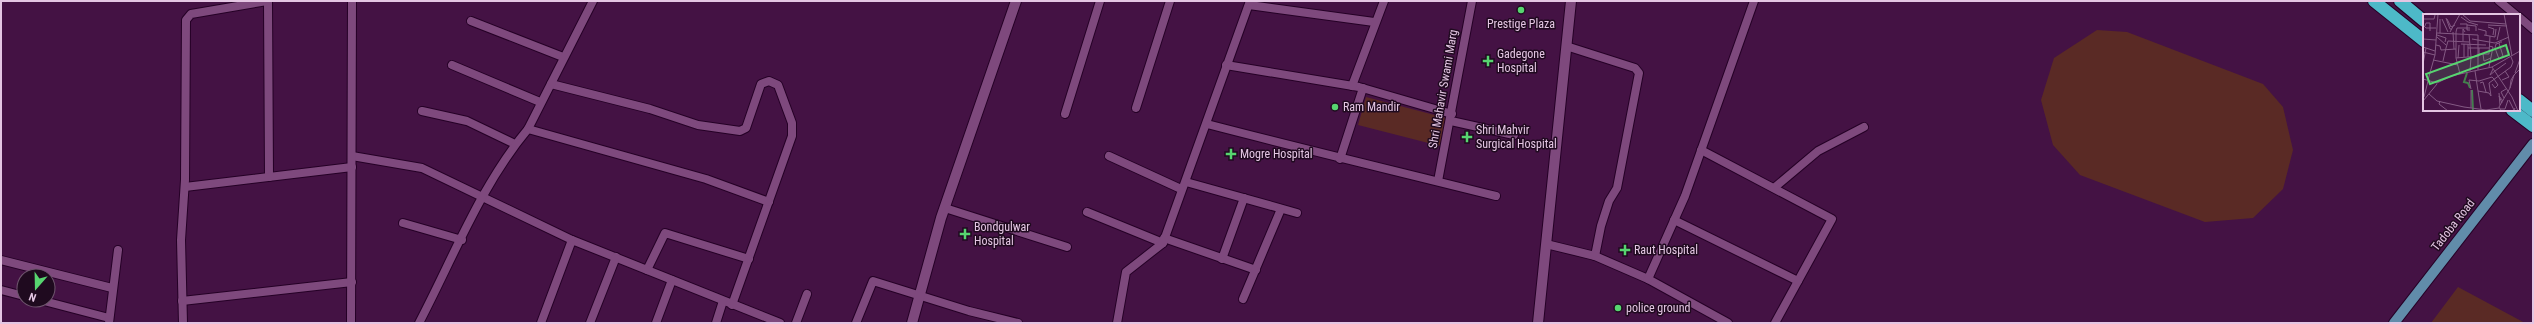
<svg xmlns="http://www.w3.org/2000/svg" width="2534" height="324" viewBox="0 0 2534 324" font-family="'Roboto Condensed',sans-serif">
<rect width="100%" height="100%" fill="#441244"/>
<!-- green -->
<g fill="#5a2a25">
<polygon points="2097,30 2127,32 2263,84 2283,107 2293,150 2283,189 2253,218 2205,222 2080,175 2053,145 2041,100 2054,58"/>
<polygon points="1366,97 1446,118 1440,146 1358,125"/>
<polygon points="2458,287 2525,323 2431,323"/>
</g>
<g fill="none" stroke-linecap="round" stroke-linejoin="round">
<!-- street casing -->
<g stroke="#250126" stroke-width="10">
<g id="street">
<polyline points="268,1 269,177"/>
<polyline points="2499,1 2516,15"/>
<polyline points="1249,5 1374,22"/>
<polyline points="2519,17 2533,29"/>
<polyline points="471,21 563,57"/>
<polyline points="1566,46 1635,68 1639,73 1617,188 1609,201 1601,226 1595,256"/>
<polyline points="452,65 540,102"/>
<polyline points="1226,65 1359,87 1452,114"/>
<polyline points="551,84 650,109 698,125 740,131 746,128 761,84 769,81 778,85 792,123 792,136 732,305"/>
<polyline points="1352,86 1384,1"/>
<polyline points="1136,108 1170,1"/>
<polyline points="422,111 467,121 515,144"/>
<polyline points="1065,114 1100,1"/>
<polyline points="1451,121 1514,135"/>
<path d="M1207 124C1303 149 1400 172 1496 196"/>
<polyline points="528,129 706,179 769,202"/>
<polyline points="1701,150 1832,219 1775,323"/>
<polyline points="352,156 422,168 572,240"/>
<polyline points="1109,156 1181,189"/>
<polyline points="1340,159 1363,88"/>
<polyline points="1438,181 1472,1"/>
<polyline points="1186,182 1297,213"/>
<polyline points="185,187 352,167"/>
<polyline points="1774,188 1818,151 1864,127"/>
<polyline points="945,208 1067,247"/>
<polyline points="1087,212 1163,243"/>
<polyline points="1674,220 1798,281"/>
<polyline points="403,223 462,240"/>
<polyline points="1164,238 1256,270"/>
<polyline points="1546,244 1595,256 1648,279 1728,323"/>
<polyline points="1222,259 1244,198"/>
<polyline points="1,260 112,288"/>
<polyline points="647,270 665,233 749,259"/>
<polyline points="1648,279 1685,196 1754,1"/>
<polyline points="1,290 24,296"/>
<polyline points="1243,299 1281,209"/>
<polyline points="40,300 109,318"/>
<polyline points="182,301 352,282"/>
<polyline points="109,323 118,250"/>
<polyline points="183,323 181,240 185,180 186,20 191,14 267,1"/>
<polyline points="351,323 352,1"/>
<path d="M419 323C453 258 481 185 528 129L593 1"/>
<polyline points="541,323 572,240 780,323"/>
<polyline points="590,323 616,257"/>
<polyline points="656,323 672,280"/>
<polyline points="716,323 723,301"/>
<polyline points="796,323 807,294"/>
<polyline points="856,323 873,281 969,311 1018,323"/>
<polyline points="1117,323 1126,272 1163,243 1250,1"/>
</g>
</g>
<!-- secondary casing -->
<g stroke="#250126" stroke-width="12">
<g id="secondary">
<polyline points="912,323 941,218 1016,1"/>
<polyline points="1538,323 1571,1"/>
</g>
</g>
<!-- primary casing -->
<g stroke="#250126" stroke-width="12">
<polyline id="primary" points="2394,323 2533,144"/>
</g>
<!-- highway casing -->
<g stroke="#250126" stroke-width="14">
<g id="highway">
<polyline points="2374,1 2424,41"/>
<polyline points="2400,1 2424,21"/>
<polyline points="2519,100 2533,111"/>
<polyline points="2512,110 2533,126"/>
</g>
</g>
<!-- street -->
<use href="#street" stroke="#7e497d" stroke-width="8"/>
<!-- secondary -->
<use href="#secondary" stroke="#7e497d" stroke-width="10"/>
<!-- primary -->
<use href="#primary" stroke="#618caa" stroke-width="10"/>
<!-- highway -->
<use href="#highway" stroke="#4db9c8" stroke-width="12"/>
</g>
<!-- markers -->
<g fill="#57d570" stroke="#1f0a1f" stroke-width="1.5">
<circle cx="1521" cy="10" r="4"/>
<path d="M1486 55h4v4h4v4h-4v4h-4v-4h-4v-4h4z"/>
<circle cx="1335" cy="107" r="4"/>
<path d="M1465 131h4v4h4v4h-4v4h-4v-4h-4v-4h4z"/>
<path d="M1229 148h4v4h4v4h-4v4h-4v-4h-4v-4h4z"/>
<path d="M963 228h4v4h4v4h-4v4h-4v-4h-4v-4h4z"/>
<path d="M1623 244h4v4h4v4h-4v4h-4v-4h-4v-4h4z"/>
<circle cx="1618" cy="308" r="4"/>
</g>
<g text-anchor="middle" stroke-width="3" stroke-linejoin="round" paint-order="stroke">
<!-- poi labels -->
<g font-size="12" fill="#e4c6e3" stroke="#1f0a1f" text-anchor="start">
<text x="1521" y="28" text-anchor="middle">Prestige Plaza</text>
<text x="1497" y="58">Gadegone<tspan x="1497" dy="14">Hospital</tspan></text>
<text x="1343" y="111">Ram Mandir</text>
<text x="1476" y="134">Shri Mahvir<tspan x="1476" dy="14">Surgical Hospital</tspan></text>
<text x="1240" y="158">Mogre Hospital</text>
<text x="974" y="231">Bondgulwar<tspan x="974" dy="14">Hospital</tspan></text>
<text x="1634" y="254">Raut Hospital</text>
<text x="1626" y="312">police ground</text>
</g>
<!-- street labels -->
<g font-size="12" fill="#e4c6e3" stroke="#1f0a1f">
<text transform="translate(1443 89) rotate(-80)" y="4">Shri Mahavir Swami Marg</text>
<text transform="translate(2453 225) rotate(-52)" y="4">Tadoba Road</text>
</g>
</g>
<!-- overview -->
<g transform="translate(2423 14)">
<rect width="97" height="97" fill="#441244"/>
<path fill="none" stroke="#43804d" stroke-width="2" d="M44 59 41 68 45 69 47 74M49 76 50 97"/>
<path fill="none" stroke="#845a84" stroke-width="1" d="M39 0 47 7 83 10M81 0 89 42M38 3 45 8 55 11M23 4 27 15H29M1 5H11L12 1M17 5V19M19 5 25 18M24 5 28 13 32 11M37 10H44V16H47M0 11 3 14H13M44 11 53 12V17M65 11 84 12M2 12 3 9H7V17M65 13 71 15 70 21M55 15 63 17V21M27 18 37 0M30 18 31 35M33 18V44L37 60M33 18 34 14H47M14 19 55 21V56M46 20 48 43M14 21 23 24 22 28M61 21 72 23 73 15M14 23 23 31M0 25 13 26M49 25 72 29 86 23M74 26 77 13M40 27V15L42 18M76 29 80 42 76 45 72 34 73 30 76 29 77 28H79M38 30 63 31M41 30V43M45 30V43M13 31 17 32 18 36 33 35M0 33 12 37M23 34 25 27 46 28M45 34H66M0 38 12 41M56 40H66L67 22M60 40 61 47 68 44M33 44 56 42V34M35 44 36 31M10 46 35 51M20 47 23 34M0 50 3 34M66 53 70 33 66 32M69 53 89 83 95 97M69 53 97 37M70 55 67 61 72 57M47 57 48 43M52 57 55 77 66 79 68 82 66 69 88 53 90 48 88 43M72 57 83 49M92 59 97 45M0 65 14 69M5 66 12 41 15 0M79 66 86 63 82 57M14 69 28 62 69 53M57 69 60 68 63 78M69 70 72 74 75 71 71 65M87 74 88 66 91 61M48 75 46 66 56 67 69 63 71 65M48 76V94M55 77 58 95M76 79 77 91M6 80 14 87 41 93 63 96 76 94M1 83 5 67M81 84 78 78 83 75M86 86 91 96 92 94M0 87 14 70M17 87 16 90 25 97M79 89 76 82 80 87M77 95H82L85 86M78 97 76 93 87 74 91 61 97 55"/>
<path fill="#57d570" fill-opacity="0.15" stroke="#57d570" stroke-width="2" d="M83 31 86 41 7 70 3 60Z"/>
<rect width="97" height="97" fill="none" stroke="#e4c6e3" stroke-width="2"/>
</g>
<!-- border -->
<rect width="2534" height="324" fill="none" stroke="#e4c6e3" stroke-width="4"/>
<!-- north arrow -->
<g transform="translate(36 288) rotate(200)"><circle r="19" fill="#1f0a1f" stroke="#6e556d"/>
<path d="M0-3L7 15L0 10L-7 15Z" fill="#57d570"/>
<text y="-6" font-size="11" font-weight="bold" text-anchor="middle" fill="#e4c6e3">N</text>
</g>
</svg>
